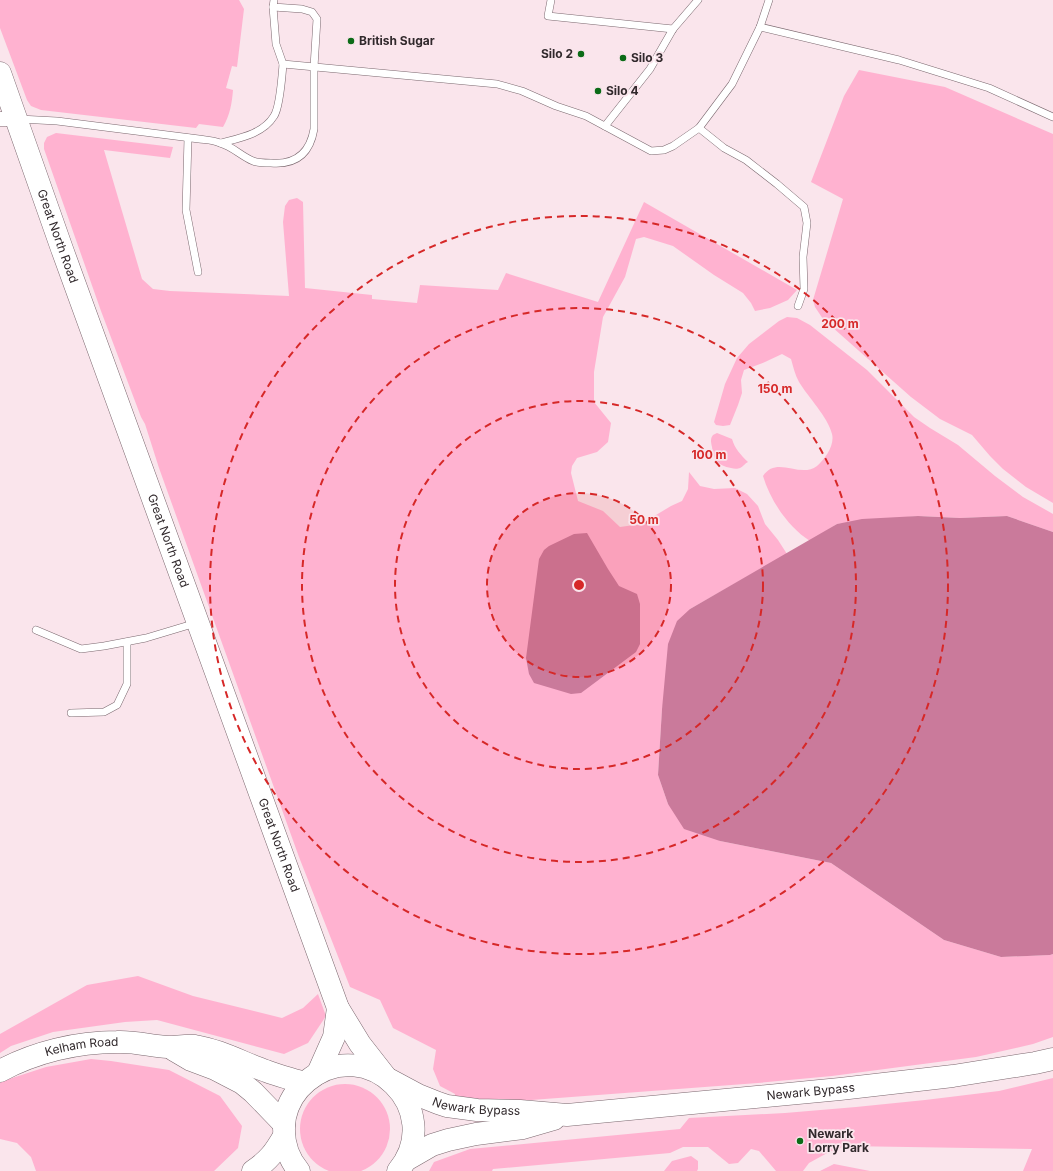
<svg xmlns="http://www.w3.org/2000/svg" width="1053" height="1171" viewBox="0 0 1053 1171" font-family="Inter,sans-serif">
<rect width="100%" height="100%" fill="#fae5ec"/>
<!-- green -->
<g fill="#ffb2d0">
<path d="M0 0H239L244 9 237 67 232 66 226 88 233 90C232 103 230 115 223 127L199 124 196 128 41 110 31 106 27 100 0 28Z"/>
<polygon points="859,70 945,87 1053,134 1053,503 1026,487 1003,469 990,456 972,435 940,419 911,397 823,319 815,307 813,300 843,199 811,182 844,96"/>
<polygon points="56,133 173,147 170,158 104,150 142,279 153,289 170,291 289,296 283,222 285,206 289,200 297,198 303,202 305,288 372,295 372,299 417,303 420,285 498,290 506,273 598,302 644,202 797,290 788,300 770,308 755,311 751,303 743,293 714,275 673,246 644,237 636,239 625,277 603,317 594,372 594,402 611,423 608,442 597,452 577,458 572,466 571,473 578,501 603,511 620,527 641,524 671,506 682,501 688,489 689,472 700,486 714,489 735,488 747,494 758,506 765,524 778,540 787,554 690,609 662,709 658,775 668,804 720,841 831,863 944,940 1001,957 1050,955 1053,954 1053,1037 1033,1044 976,1057 832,1076 758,1083 491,1103 455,1098 455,1094 440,1086 433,1069 436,1050 393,1028 380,1000 350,987 299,857 159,468 145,424 141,417 101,311 44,149 44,143 47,137"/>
<path d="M787 317 797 318 810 325 867 370 914 417 930 428 958 445 995 476 1023 497 1046 510 1053 514V532L1007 516 960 518 918 516 837 524 810 541C788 527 770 500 763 476 777 455 800 479 817 466 825 459 835 445 832 434 828 417 808 397 799 382 795 375 793 366 791 359L782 354 765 362 744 370 741 380 742 393 738 405 730 425 723 426 716 425 714 422 725 384 737 358 749 344 779 321Z"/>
<path d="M717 433 732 439C735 449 740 454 748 462 745 463 743 467 740 468 738 469 734 469 731 468 718 466 713 459 712 447 711 442 710 439 713 435Z"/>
<polygon points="138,976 193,996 282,1018 303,1008 318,994 326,1016 308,1043 284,1054 157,1020 125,1022 53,1032 11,1046 0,1053 0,1034 87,985"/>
<polygon points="91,1059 111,1061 169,1070 220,1096 242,1126 238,1148 214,1171 36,1171 31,1157 17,1143 0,1139 0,1083 3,1081 46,1067"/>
<polygon points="1053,1078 1053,1171 1023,1171 1032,1149 845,1146 829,1152 809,1163 803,1171 776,1171 759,1151 751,1149 738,1163 729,1164 708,1147 683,1147 670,1153 493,1169 492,1171 429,1171 434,1162 470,1149 680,1129 689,1118 785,1113 856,1107 925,1100 999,1091"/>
<circle cx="345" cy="1129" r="45"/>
<polygon points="691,1156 698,1161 698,1169 697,1171 664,1171 672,1161"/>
<polygon points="834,1164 870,1171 820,1171"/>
</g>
<!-- water -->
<g fill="#ca7a9b">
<polygon points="918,516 960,518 1007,516 1053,532 1053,954 1050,955 1001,957 944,940 831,863 720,841 684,829 668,804 658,775 662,709 668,644 677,621 690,609 837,524 862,519"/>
<polygon points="587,533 608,569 619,586 637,594 640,604 640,644 636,652 581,693 571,694 534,683 529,674 526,658 539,559 544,550 549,546 574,534"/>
</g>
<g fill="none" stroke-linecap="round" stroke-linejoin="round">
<!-- service casing -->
<g stroke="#7b686f" stroke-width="8">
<g id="service">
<polyline points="551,0 548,16 673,29"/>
<polyline points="273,7 276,44 283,64 497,84 522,91 556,106 586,116 651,151 664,150 673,146 699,128 732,84 760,27 769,0"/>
<polyline points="760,27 899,60 989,88 1053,117"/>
<path d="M19 119 57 121 199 139C206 140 213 140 220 143 232 146 241 156 253 161 258 163 266 163 271 163 296 165 310 153 314 129V67L317 19 312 12 302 9 273 7 274 0"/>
<polyline points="605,126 650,69 673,29 698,0"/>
<polyline points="699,128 724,148 746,160 777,184 804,207 807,223 803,257 804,289 798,306"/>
<polyline points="188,138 186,210 198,272"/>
<path d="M221 143C240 138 263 134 274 116 280 107 282 76 283 64"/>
<polyline points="36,630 81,649 104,646 146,638 196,623"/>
<polyline points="71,713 104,712 117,705 127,684 127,642"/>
</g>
</g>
<!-- minor casing -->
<g stroke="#7b686f" stroke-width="15">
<polyline id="minor" points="0,119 17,119"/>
</g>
<!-- primary casing -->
<g stroke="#7b686f" stroke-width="23">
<g id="primary">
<path id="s1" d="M0 73 62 249 338 1008 360 1044 385 1076"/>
<polyline points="318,1073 334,1037 338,1008"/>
</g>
</g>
<!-- trunk casing -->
<g stroke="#7b686f" stroke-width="23">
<g id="trunk">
<polyline points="174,1050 191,1060 215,1069 242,1083 253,1092 284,1124"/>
<path id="s2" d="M0 1071C35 1052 77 1042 117 1042 134 1041 151 1046 168 1047 177 1047 186 1045 195 1046 220 1050 243 1063 266 1071 279 1076 292 1079 304 1083"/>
<path id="s3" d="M390 1080 418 1095 438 1103 447 1106 477 1110 520 1111 567 1115 840 1089 953 1076 1035 1063 1053 1059"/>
<polyline points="406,1160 432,1145 448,1140 476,1134 523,1128 554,1119"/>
<path d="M253 1171C269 1160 274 1153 284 1136"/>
<path d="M299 1171C286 1156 282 1136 285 1117 288 1103 296 1090 307 1081 367 1031 448 1110 398 1171"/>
</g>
</g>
<!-- service -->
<use href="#service" stroke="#fff" stroke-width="7"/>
<!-- minor -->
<use href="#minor" stroke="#fff" stroke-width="14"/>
<!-- primary -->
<use href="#primary" stroke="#fff" stroke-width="22"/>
<!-- trunk -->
<use href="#trunk" stroke="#fff" stroke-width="22"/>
</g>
<!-- distance rings -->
<circle cx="579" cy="585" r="92" fill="#d62828" fill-opacity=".12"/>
<g fill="none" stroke="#d62828" stroke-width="2" stroke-dasharray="7 5">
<circle cx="579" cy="585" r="92"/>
<circle cx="579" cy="585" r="184"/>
<circle cx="579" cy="585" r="277"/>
<circle cx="579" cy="585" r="369"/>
</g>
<!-- markers -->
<g fill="#0b6b17" stroke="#fae5ec" stroke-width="1.5">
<circle cx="351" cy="41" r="4"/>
<circle cx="581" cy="54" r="4"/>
<circle cx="623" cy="58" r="4"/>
<circle cx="598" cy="91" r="4"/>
<circle cx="800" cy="1141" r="4"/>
</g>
<g text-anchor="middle" stroke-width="3.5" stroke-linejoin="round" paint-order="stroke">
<!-- poi labels -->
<g font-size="12" font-weight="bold" fill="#31292c" stroke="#fae5ec" text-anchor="start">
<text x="359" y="45">British Sugar</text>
<text x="573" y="58" text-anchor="end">Silo 2</text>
<text x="631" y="62">Silo 3</text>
<text x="606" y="95">Silo 4</text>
<text x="808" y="1138">Newark<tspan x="808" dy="14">Lorry Park</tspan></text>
</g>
<!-- street labels -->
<g font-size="12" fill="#31292c" stroke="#fae5ec">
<text dy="4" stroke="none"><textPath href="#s1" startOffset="173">Great North Road</textPath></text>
<text dy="4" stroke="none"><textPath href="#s1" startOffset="497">Great North Road</textPath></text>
<text dy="4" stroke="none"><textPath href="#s1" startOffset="821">Great North Road</textPath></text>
<text dy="4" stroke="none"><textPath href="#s2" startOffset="86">Kelham Road</textPath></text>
<text dy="4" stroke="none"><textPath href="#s3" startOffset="428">Newark Bypass</textPath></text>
<text dy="4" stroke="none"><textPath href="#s3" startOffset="92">Newark Bypass</textPath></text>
</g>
</g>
<circle cx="579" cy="585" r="6" fill="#d62828" stroke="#fae5ec" stroke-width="2"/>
<g font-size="12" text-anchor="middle" font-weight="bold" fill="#d62828" stroke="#fae5ec" stroke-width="3.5" stroke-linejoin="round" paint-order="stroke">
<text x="840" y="328">200 m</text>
<text x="775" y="393">150 m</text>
<text x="709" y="459">100 m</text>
<text x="644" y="524">50 m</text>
</g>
</svg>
